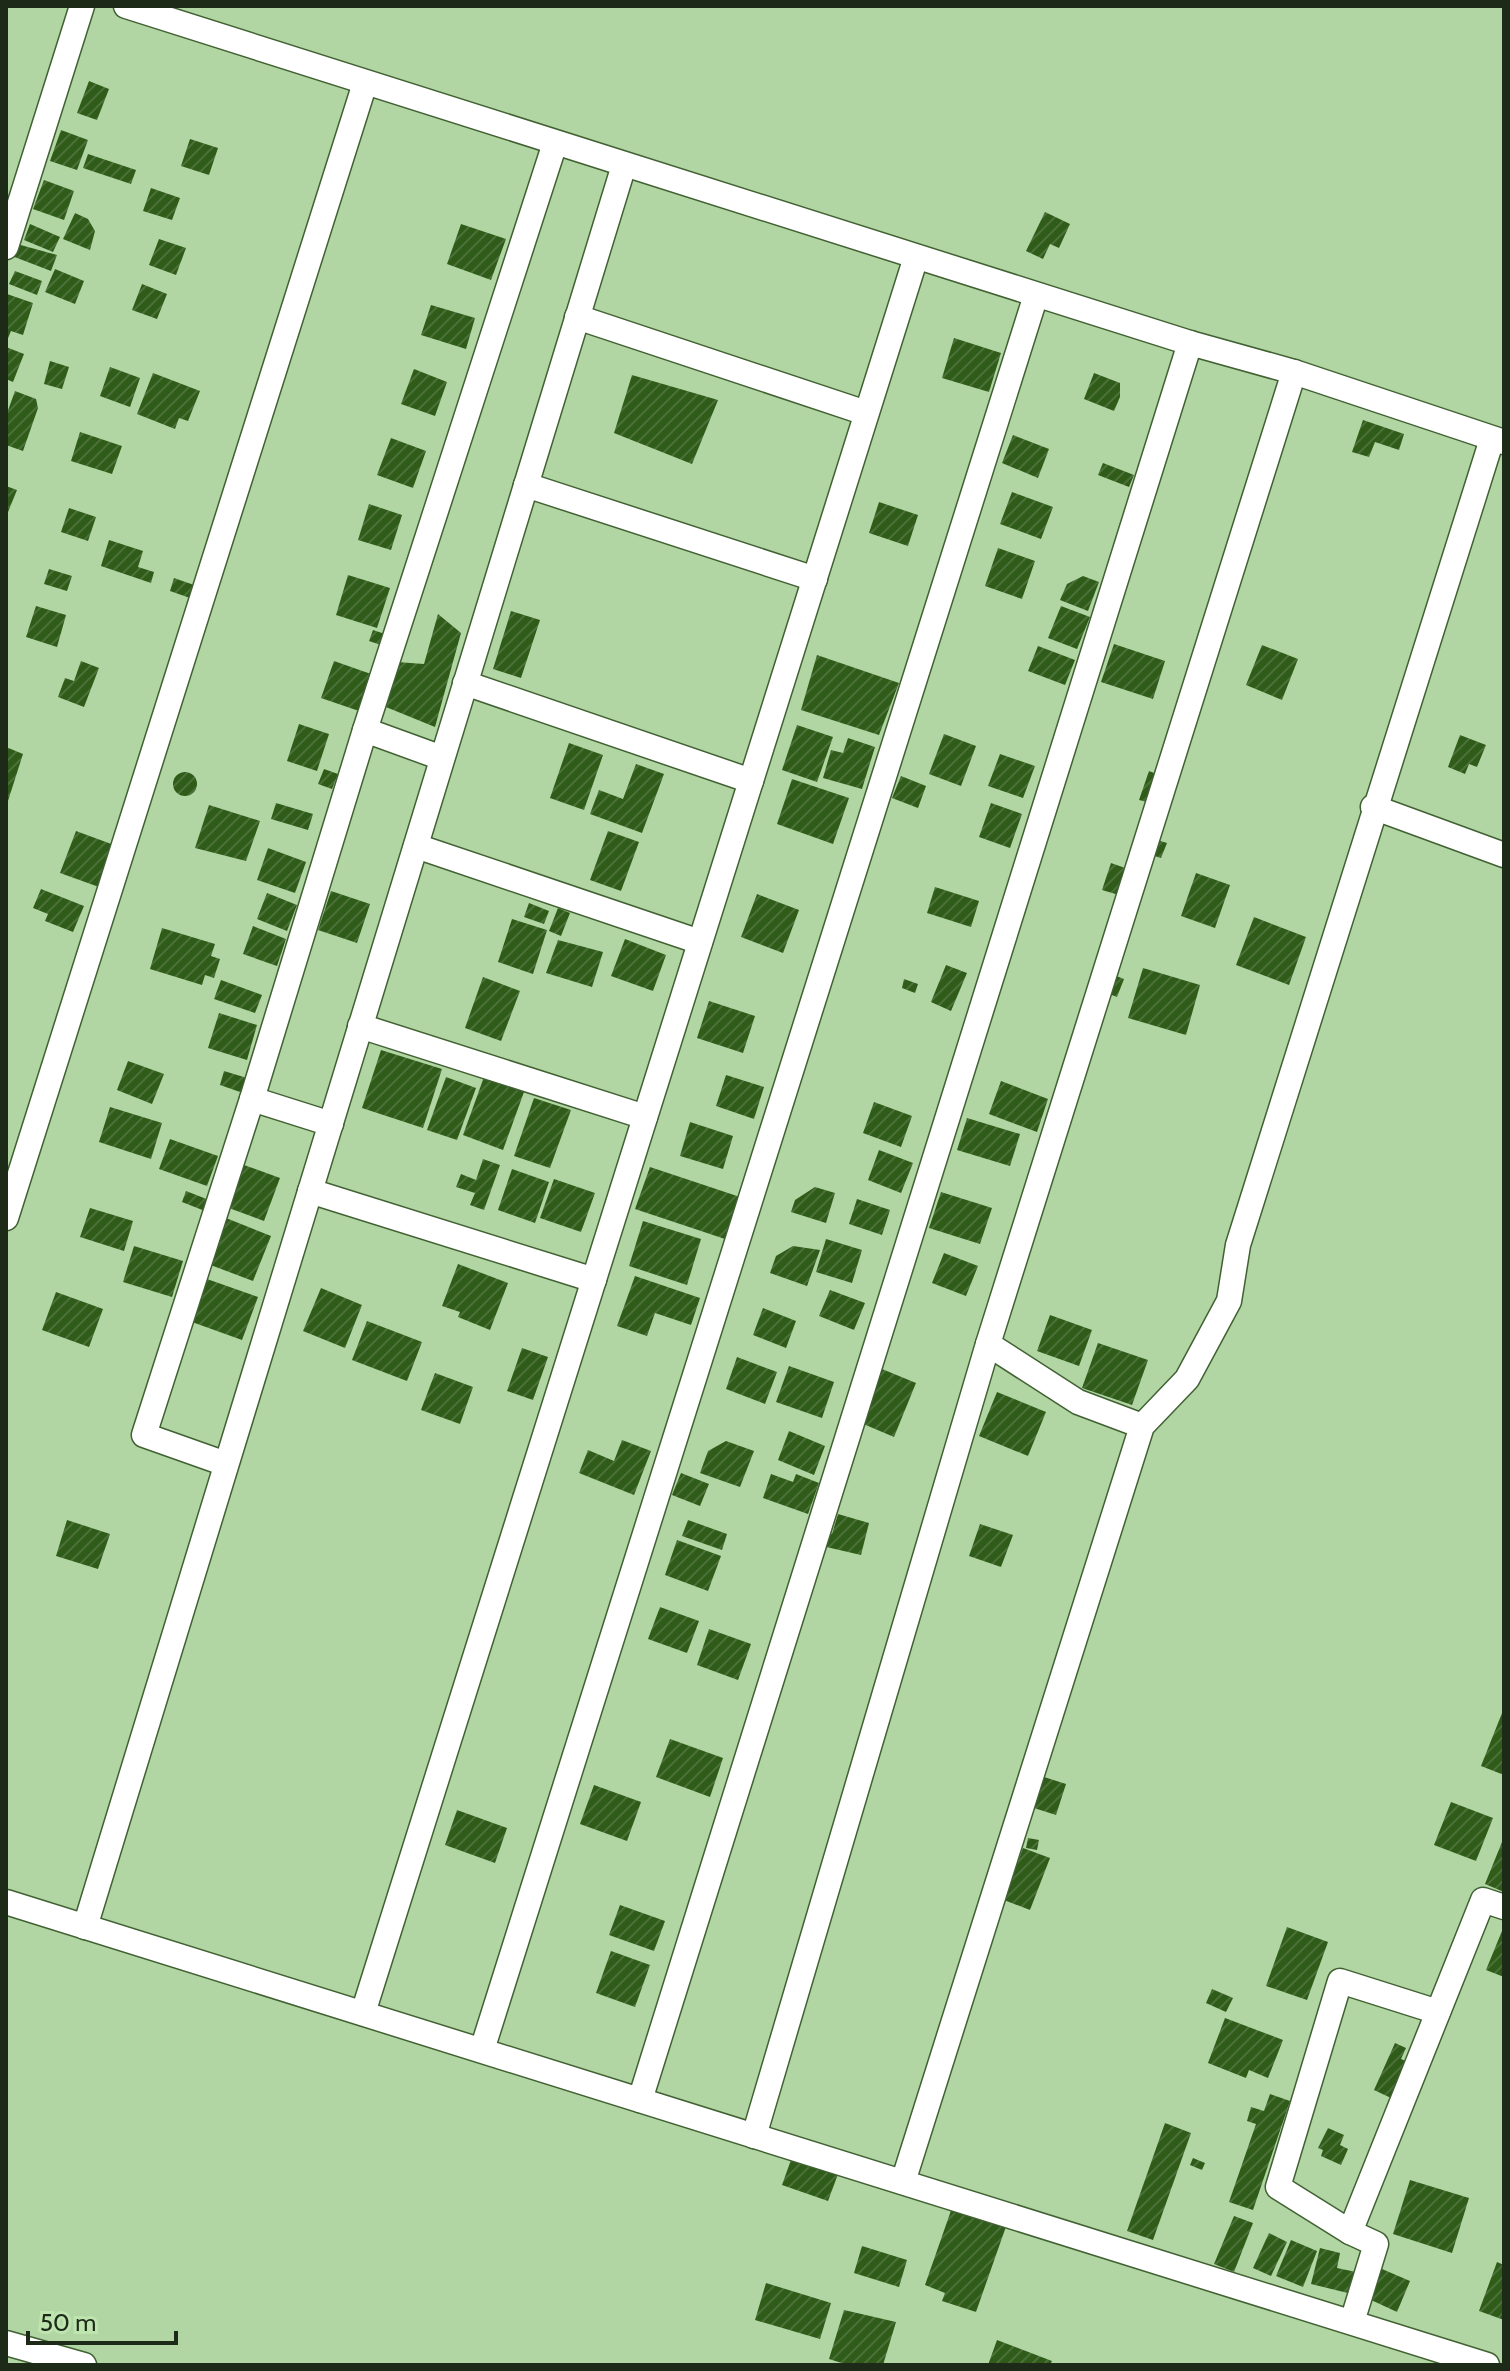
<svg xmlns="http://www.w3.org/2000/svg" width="1510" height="2371" viewBox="0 0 1510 2371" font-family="Cabin,sans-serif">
<defs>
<pattern id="building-hatch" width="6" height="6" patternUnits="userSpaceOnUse" patternTransform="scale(2)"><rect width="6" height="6" fill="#2f5c19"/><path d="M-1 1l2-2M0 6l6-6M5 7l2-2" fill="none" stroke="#4b7039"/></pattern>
</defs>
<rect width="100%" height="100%" fill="#b1d6a3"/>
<!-- building -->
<g fill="url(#building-hatch)">
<polygon points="89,81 109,89 97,120 77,113"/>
<polygon points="61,130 88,140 77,170 50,161"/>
<polygon points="190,139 218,148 209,175 181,166"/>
<polygon points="88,154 136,170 131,184 83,168"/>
<polygon points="44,180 74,191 64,220 33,209"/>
<polygon points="151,188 180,198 172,220 143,211"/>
<polygon points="1045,212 1070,224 1059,248 1050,244 1043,259 1026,251"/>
<polygon points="75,213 88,219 95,231 90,250 63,239"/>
<polygon points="30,224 60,237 53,252 24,240"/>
<polygon points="461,224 506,239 491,280 447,264"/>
<polygon points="159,239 186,248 176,275 149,265"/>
<polygon points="17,244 57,255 51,271 12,256"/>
<polygon points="55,269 84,281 75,304 45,292"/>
<polygon points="15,271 42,281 37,295 9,284"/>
<polygon points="142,284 167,294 157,319 132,310"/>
<polygon points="7,294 33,303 23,335 11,331 6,343"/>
<polygon points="431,305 475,318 466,349 421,335"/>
<polygon points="954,338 1001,353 989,392 942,378"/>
<polygon points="6,347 24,354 13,382 6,379"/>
<polygon points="50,361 69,367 62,389 44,384"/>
<polygon points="110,367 140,378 130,407 100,396"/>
<polygon points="414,369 447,382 435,416 401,404"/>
<polygon points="153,373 200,391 188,421 179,418 175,429 137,414"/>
<polygon points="1094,373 1120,383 1120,397 1114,411 1084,399"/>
<polygon points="632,375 718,400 692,464 614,433"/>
<polygon points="15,391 36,399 38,408 23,451 6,445 6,416"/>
<polygon points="1363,420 1404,434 1399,450 1375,442 1369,457 1352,452"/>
<polygon points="80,432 122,446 112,474 71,461"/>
<polygon points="1013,435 1049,449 1038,478 1002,463"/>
<polygon points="391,438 426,451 413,488 377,475"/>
<polygon points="1103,463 1134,475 1129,487 1098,475"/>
<polygon points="6,486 17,490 6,517"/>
<polygon points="1012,492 1053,507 1041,539 1000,524"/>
<polygon points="879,502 918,515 908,546 869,533"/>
<polygon points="369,504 402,515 391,550 358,540"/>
<polygon points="69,508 96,517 88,541 61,532"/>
<polygon points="109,540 143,551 138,567 154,572 151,583 101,566"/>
<polygon points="998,548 1035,561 1022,599 985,586"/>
<polygon points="49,569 72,576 67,591 44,584"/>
<polygon points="348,575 390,588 377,628 336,615"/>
<polygon points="1083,576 1099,582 1088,611 1060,600 1067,584"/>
<polygon points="174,578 194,585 190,598 170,591"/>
<polygon points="36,606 66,615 57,647 26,637"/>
<polygon points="1061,606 1090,617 1077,649 1048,638"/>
<polygon points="511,611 540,620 521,678 493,669"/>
<polygon points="438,614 461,633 435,727 381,705 397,662 424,664"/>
<polygon points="373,630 385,634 381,645 369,641"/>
<polygon points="1114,644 1165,661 1153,699 1101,682"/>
<polygon points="1262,645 1298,659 1282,700 1246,685"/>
<polygon points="1038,646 1075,660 1065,685 1028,671"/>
<polygon points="817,655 899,683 879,735 801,710"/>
<polygon points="81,661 99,668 84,707 58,697 65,678 74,681"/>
<polygon points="334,661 371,674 359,711 321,698"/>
<polygon points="299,724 329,734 317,771 287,761"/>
<polygon points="797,725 833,737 817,782 782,770"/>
<polygon points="944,734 976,746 961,786 929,774"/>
<polygon points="1460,735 1486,745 1477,767 1469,764 1465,774 1448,767"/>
<polygon points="848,738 875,747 862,789 823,778 831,750 843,753"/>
<polygon points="569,743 603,755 584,810 550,798"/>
<polygon points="6,747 23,754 7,804 6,803"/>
<polygon points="1000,754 1035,766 1023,798 988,786"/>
<polygon points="636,764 664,774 642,833 590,814 599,790 623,799"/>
<polygon points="324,769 338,774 332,789 318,784"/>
<polygon points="1149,771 1159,775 1147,802 1139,800"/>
<circle cx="185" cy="784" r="12"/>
<polygon points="901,776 926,786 918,808 892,798"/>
<polygon points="792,779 849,798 833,844 777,824"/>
<polygon points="276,803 313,814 308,830 271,819"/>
<polygon points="991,803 1022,814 1010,848 979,837"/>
<polygon points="209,805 260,821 246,861 195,848"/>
<polygon points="76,831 114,845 99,887 60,873"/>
<polygon points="608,831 639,842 621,891 590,880"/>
<polygon points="1154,839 1167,843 1161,858 1148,854"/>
<polygon points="268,848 306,862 295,893 257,880"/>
<polygon points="1111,863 1128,869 1119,895 1102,890"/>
<polygon points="1196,873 1230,885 1215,928 1181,916"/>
<polygon points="935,887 979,901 971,927 927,913"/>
<polygon points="41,889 84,906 73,932 45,921 48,914 33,908"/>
<polygon points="331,891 370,904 357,943 318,930"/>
<polygon points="267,893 297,905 287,931 257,919"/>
<polygon points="757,894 799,910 783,953 741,937"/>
<polygon points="529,903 549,911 544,924 524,917"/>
<polygon points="558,908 570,913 561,936 549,931"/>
<polygon points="1254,917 1306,937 1289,985 1236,965"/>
<polygon points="512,919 547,930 533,974 498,962"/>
<polygon points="253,926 286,939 277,966 243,954"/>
<polygon points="162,928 215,944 211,956 220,959 214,978 205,975 202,985 150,969"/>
<polygon points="625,939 666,955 653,991 611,976"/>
<polygon points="558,940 603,952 592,987 546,973"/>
<polygon points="946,965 967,973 951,1011 931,1002"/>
<polygon points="1143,968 1200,985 1186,1035 1128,1018"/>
<polygon points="1111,974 1124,979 1117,997 1104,992"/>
<polygon points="483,977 520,991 501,1041 465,1028"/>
<polygon points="904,979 918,984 915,993 902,988"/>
<polygon points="221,980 262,995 255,1013 214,999"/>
<polygon points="709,1001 755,1016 743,1053 697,1038"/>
<polygon points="219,1013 257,1025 247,1060 208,1048"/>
<polygon points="381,1050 442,1069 423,1128 362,1108"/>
<polygon points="128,1061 164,1074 152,1104 117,1090"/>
<polygon points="224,1071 247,1078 243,1093 220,1085"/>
<polygon points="726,1075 764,1087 754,1119 716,1106"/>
<polygon points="446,1077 476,1088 457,1140 427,1130"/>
<polygon points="484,1077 524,1092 503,1150 463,1135"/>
<polygon points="1001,1081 1048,1099 1037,1132 989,1114"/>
<polygon points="534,1098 571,1110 550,1168 514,1156"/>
<polygon points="874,1102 912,1116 901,1147 863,1133"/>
<polygon points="110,1107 162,1123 151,1159 99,1142"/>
<polygon points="967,1118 1020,1134 1010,1166 957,1150"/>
<polygon points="690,1122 733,1136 723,1169 680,1156"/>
<polygon points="170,1139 218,1156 207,1186 159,1169"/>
<polygon points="879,1150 913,1163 901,1193 868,1180"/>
<polygon points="483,1159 500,1165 484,1210 470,1205 475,1193 456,1187 461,1174 476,1180"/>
<polygon points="244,1165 280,1178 264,1221 229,1208"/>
<polygon points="650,1167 743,1198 728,1240 635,1209"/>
<polygon points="512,1169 549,1182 535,1223 498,1210"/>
<polygon points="554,1179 595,1193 581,1232 540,1218"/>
<polygon points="815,1187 835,1193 826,1223 791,1212 795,1200"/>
<polygon points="186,1191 209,1200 205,1211 182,1202"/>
<polygon points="941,1192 992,1208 980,1244 929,1228"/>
<polygon points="857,1199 890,1210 882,1235 849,1224"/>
<polygon points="90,1208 133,1221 124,1251 80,1237"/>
<polygon points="226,1218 271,1236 253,1281 208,1264"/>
<polygon points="643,1221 701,1239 687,1285 629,1266"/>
<polygon points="826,1239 862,1250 852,1283 816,1272"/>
<polygon points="134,1246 183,1261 172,1297 123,1282"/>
<polygon points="793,1246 820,1250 807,1286 770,1273 776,1256"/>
<polygon points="944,1253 978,1266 966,1296 932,1283"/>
<polygon points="458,1264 508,1283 490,1330 458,1317 460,1312 442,1306"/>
<polygon points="635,1276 700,1298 691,1325 655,1313 647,1336 617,1326"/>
<polygon points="207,1279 258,1297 242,1340 192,1322"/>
<polygon points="321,1288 362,1305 345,1348 303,1331"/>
<polygon points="830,1290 865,1303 854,1330 819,1316"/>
<polygon points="56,1292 103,1309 89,1347 42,1330"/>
<polygon points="763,1308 796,1321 786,1348 753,1335"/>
<polygon points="1050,1315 1092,1330 1079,1366 1037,1351"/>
<polygon points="367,1321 422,1342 407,1381 352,1360"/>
<polygon points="1098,1343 1148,1360 1132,1405 1082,1388"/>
<polygon points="522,1348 548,1357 533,1400 507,1391"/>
<polygon points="737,1357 777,1372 765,1404 726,1389"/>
<polygon points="789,1366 834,1382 822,1418 776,1402"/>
<polygon points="882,1369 916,1383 894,1437 861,1423"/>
<polygon points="435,1373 473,1387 460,1424 421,1410"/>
<polygon points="997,1392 1046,1412 1028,1456 979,1436"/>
<polygon points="789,1431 825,1446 814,1475 778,1460"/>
<polygon points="622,1440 651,1451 634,1495 579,1473 588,1450 614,1461"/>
<polygon points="726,1441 754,1451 740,1487 700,1473 708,1451"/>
<polygon points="681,1473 709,1484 700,1506 672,1495"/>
<polygon points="771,1474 793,1482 796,1474 819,1483 808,1514 763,1498"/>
<polygon points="838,1514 869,1523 861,1555 822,1546 825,1533 832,1534"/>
<polygon points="67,1520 110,1534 98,1569 56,1556"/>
<polygon points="688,1520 727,1534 722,1550 682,1536"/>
<polygon points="980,1524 1013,1535 1001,1567 969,1556"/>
<polygon points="677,1540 721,1556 708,1591 665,1575"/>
<polygon points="660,1607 699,1621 687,1653 648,1639"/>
<polygon points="709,1629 751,1644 738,1680 697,1665"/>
<polygon points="1502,1713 1504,1714 1504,1775 1481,1766"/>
<polygon points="670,1739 723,1758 710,1797 656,1777"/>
<polygon points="1044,1777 1066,1784 1056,1815 1034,1808"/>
<polygon points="594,1785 641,1802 627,1841 580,1824"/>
<polygon points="1451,1802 1493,1818 1476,1861 1434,1845"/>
<polygon points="457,1810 507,1828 495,1863 445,1845"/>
<polygon points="1504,1837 1504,1892 1485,1884"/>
<polygon points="1028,1838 1039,1840 1037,1850 1026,1848"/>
<polygon points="1023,1848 1050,1858 1030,1910 1004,1900"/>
<polygon points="620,1905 665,1921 654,1951 609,1935"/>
<polygon points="1504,1926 1504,1977 1486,1970"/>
<polygon points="1287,1927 1328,1942 1307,2000 1266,1986"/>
<polygon points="611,1951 650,1965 635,2007 596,1993"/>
<polygon points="1212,1989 1233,1998 1226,2012 1206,2003"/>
<polygon points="1225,2018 1283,2040 1268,2078 1249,2070 1246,2078 1208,2063"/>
<polygon points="1395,2043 1406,2048 1401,2059 1408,2062 1391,2098 1374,2090"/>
<polygon points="1270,2094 1290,2101 1253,2210 1229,2202 1256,2124 1247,2121 1251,2107 1264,2111"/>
<polygon points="1165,2123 1191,2133 1153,2240 1127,2231"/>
<polygon points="1328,2128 1344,2135 1340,2145 1348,2149 1341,2165 1321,2156 1323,2150 1318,2148"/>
<polygon points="792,2157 838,2174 828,2201 782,2185"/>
<polygon points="1193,2158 1205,2163 1202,2170 1190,2165"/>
<polygon points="1410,2180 1469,2198 1452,2253 1393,2234"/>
<polygon points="955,2199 1009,2218 976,2312 942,2301 945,2293 925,2285"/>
<polygon points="1234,2216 1253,2223 1234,2272 1214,2264"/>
<polygon points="1269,2233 1287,2242 1271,2276 1253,2268"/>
<polygon points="1291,2240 1317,2251 1303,2287 1276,2276"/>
<polygon points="862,2246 907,2260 899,2287 854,2273"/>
<polygon points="1320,2248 1340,2253 1337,2268 1356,2272 1352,2294 1311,2284"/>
<polygon points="1497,2262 1504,2265 1504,2320 1479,2311"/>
<polygon points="1382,2269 1410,2281 1397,2312 1369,2299"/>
<polygon points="766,2283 831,2303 820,2339 755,2320"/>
<polygon points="844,2310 896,2322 883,2365 848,2365 829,2359"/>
<polygon points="997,2340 1052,2361 1050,2365 988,2365"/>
</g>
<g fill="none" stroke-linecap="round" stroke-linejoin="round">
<!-- minor casing -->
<g stroke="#416133" stroke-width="27">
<g id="minor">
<polyline points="126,6 1190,343 1294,372 1504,442"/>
<polyline points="6,247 82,6"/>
<polyline points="577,317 866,413"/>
<polyline points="526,485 815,579"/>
<polyline points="465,683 751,781"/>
<polyline points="365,730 442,758"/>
<polyline points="1373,807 1504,855"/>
<polyline points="416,846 700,942"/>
<polyline points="360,1026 645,1117"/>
<polyline points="252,1099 365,730 555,143"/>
<polyline points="310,1191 594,1280"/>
<polyline points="6,1218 365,83"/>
<polyline points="988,1344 1078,1402 1142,1426"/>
<polyline points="226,1464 144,1435 252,1099 331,1124"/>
<polyline points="6,1902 1487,2365"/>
<polyline points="85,1927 624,165"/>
<polyline points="363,2013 916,257"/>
<polyline points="482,2050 1036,295"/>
<polyline points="640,2100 1190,343"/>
<polyline points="754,2136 988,1344 1294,372"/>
<polyline points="903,2182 1142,1426 1187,1379 1229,1301 1238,1245 1492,439"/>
<polyline points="1350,2232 1278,2187 1340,1981 1438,2012"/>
<polyline points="1352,2322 1376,2244 1350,2232 1483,1900 1504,1907"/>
<polyline points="6,2343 84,2365"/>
</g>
</g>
<!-- minor -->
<use href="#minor" stroke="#fff" stroke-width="24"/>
</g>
<!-- border -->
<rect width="1510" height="2371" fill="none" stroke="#1c2a17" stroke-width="16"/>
<!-- scale -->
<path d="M28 2331v12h148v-12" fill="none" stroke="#1c2a17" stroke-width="4"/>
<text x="40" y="2331" font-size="24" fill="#1c2a17" stroke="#bee4af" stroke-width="6" paint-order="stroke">50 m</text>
</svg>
